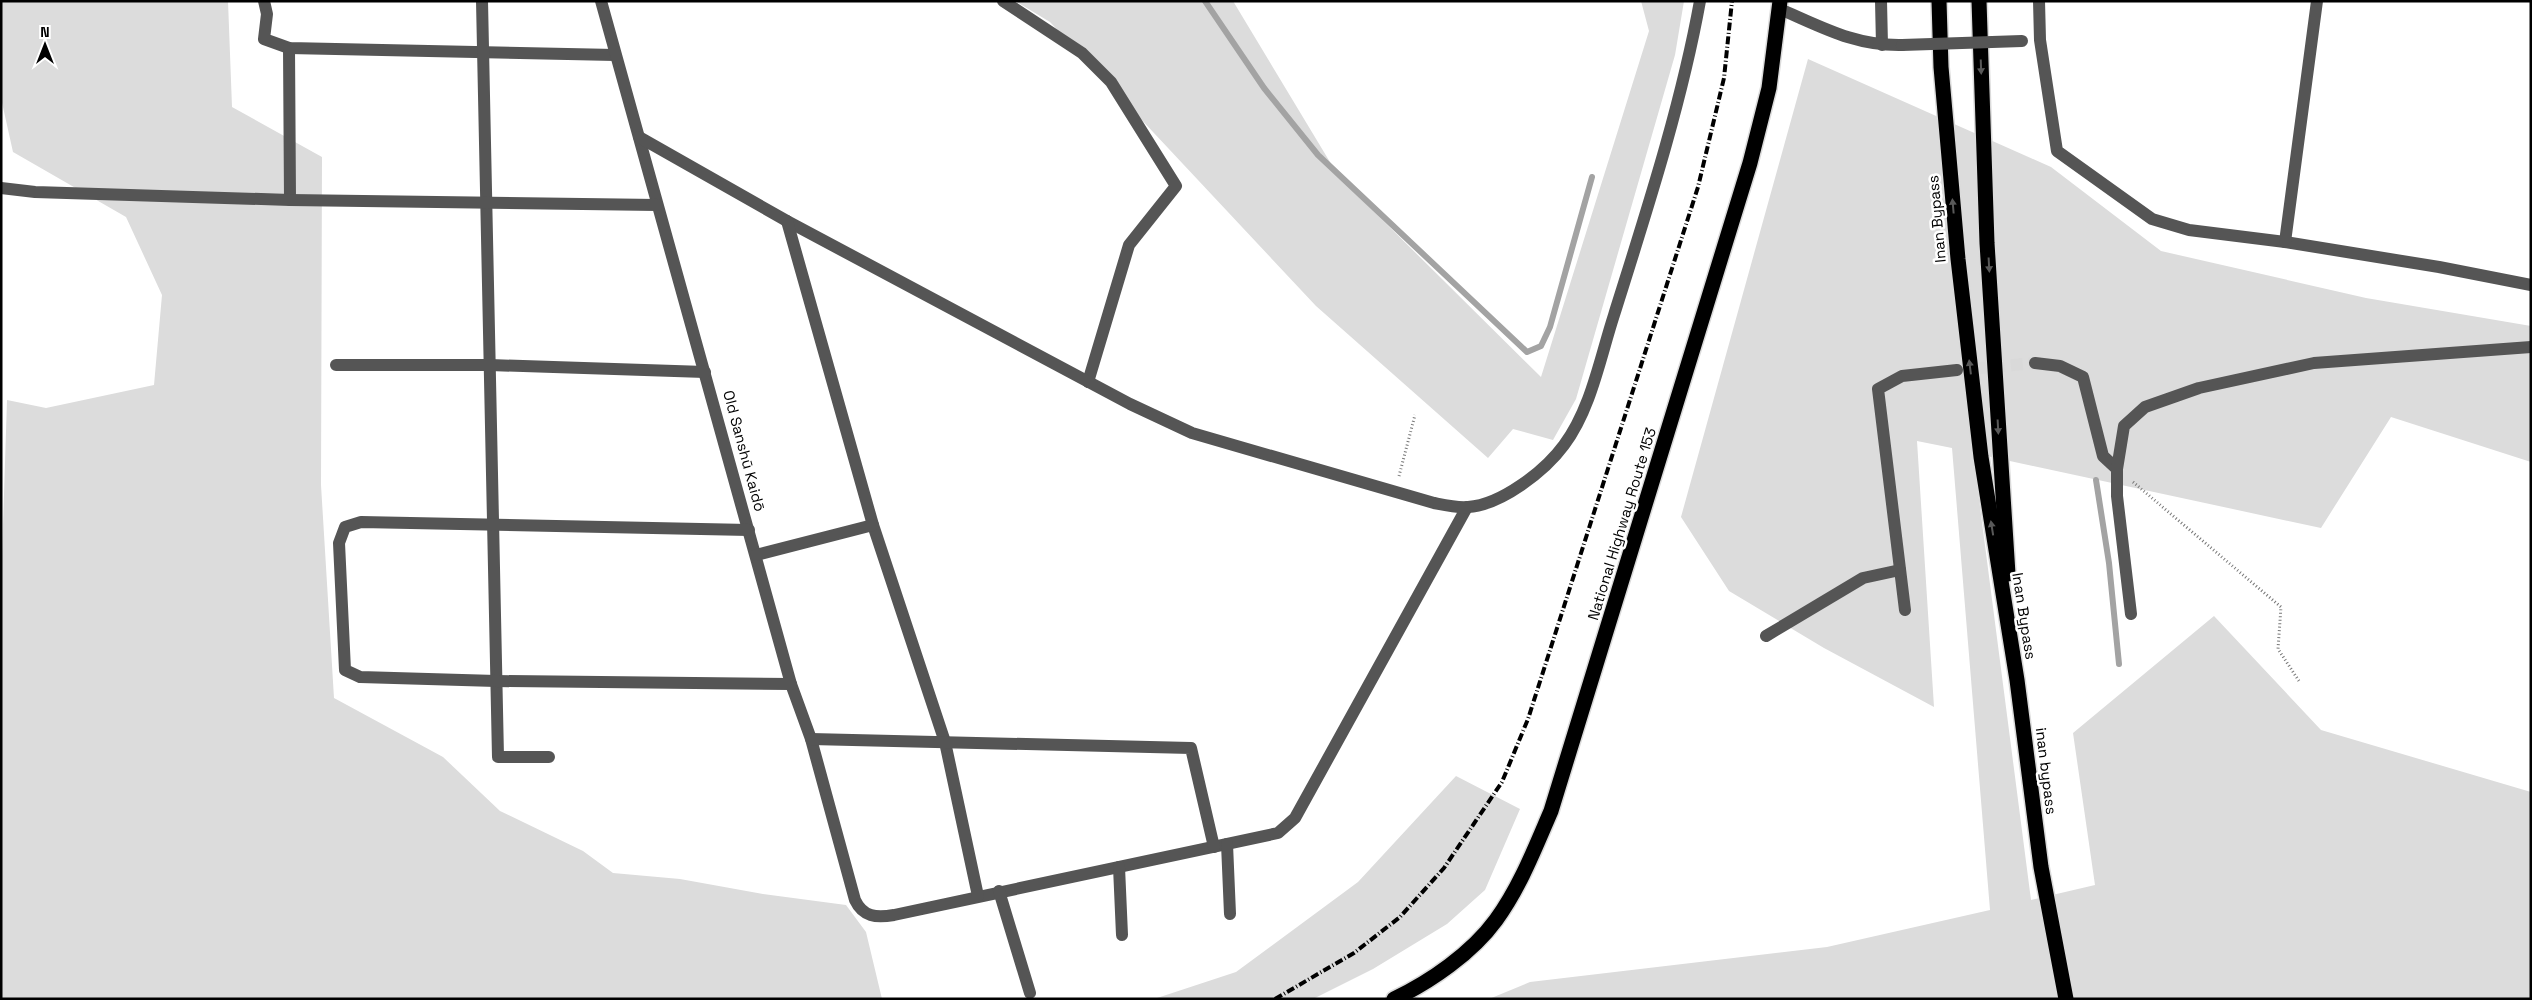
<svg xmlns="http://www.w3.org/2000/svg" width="2532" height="1000" viewBox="0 0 2532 1000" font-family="'Space Grotesk',sans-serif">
<rect width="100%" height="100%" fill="#fff"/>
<!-- green -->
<g fill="#dcdcdc">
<polygon points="2,1 228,1 232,107 322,157 321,485 334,698 443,757 500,811 583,851 613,873 680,879 763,894 846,905 866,932 882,999 1,999 1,588 7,400 46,408 154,385 162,295 126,217 13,152 1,98"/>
<polygon points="1015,1 1233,1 1339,177 1541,377 1649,31 1641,1 1684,1 1675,55 1576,399 1553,440 1513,429 1488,458 1316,306 1050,22"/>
<polygon points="1808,59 2051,167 2161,251 2366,298 2531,326 2531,462 2391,417 2321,528 1973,453 2031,900 2095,885 2073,733 2214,616 2321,730 2531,792 2531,999 1489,999 1530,982 1827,947 1990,910 1952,448 1917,441 1934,707 1824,648 1729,591 1681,517"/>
<polygon points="1456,776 1520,809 1485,890 1447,924 1373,969 1313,999 1154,999 1236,972 1358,882"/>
</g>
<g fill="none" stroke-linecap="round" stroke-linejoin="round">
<!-- stream -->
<g stroke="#a3a3a3" stroke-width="6">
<polyline points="1205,1 1264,88 1318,155 1527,352 1541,346 1550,327 1592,177"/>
<polyline points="2096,480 2109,563 2119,664"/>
</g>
<!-- minor-tunnel -->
<polyline stroke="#d9d9d9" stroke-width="12" stroke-dasharray="12 6" stroke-linecap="butt" points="1957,370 2035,363"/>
<!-- highway casing -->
<g stroke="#dbdbdb" stroke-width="18">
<g id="highway">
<polyline points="1939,1 1941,67 1958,259 1981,457 2017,680 2041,867 2066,999"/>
<polyline points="1979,1 1987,243 2008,574"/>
<path d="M1394 999C1430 982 1472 953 1496 920 1520 887 1535 848 1551 811L1750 163 1769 88 1780 1"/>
</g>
</g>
<!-- path -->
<g stroke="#777" stroke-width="3" stroke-dasharray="1 2.5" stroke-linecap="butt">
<polyline points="1399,476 1415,415"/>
<polyline points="2133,482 2281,607 2278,649 2299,681"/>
</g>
<!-- minor -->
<g stroke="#555" stroke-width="12">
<polyline points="264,1 267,14 264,39 289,48 615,55"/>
<polyline points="482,1 498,757 549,757"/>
<path d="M601 1 791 684 811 739 855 900C863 917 876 918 894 915L1278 833 1295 818 1467 507"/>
<polyline points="1003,1 1082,53 1111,82 1176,186 1129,245 1088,382"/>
<polyline points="1881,1 1882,45"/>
<polyline points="2039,1 2040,40 2057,151 2152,219 2189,230 2285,242 2439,267 2531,285"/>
<path d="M1780 9C1822 27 1855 46 1902 45"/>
<polyline points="289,48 290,200"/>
<path d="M639 137 787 221 1130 404 1192 433 1434 503C1444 505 1457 508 1468 507 1501 505 1545 471 1564 445 1591 409 1600 358 1614 315 1646 213 1681 106 1700 1"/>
<polyline points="1,188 35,192 290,200 657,205"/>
<polyline points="787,221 873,525 945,742 978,896"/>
<polyline points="2285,242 2317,1"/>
<polyline points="2035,363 2060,366 2083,377 2103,456 2117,469"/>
<polyline points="336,365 490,365 705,372"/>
<polyline points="749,530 361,522 345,527 339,543 345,670 360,677 496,681 791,684"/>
<polyline points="756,555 873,525"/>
<polyline points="1905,610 1878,389 1902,376 1957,370"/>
<polyline points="2131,614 2117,496 2117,469 2124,426 2145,407 2199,388 2314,363 2531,347"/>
<polyline points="1766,636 1863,578 1900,570"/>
<polyline points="811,739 1191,748 1214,847"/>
<polyline points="1227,844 1230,914"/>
<polyline points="1119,867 1122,935"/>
<polyline points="999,891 1030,993"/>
</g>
<!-- highway -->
<use href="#highway" stroke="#000" stroke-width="15"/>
<!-- rail -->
<polyline stroke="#000" stroke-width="4" stroke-dasharray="8 2.5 1 2.5" stroke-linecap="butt" points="1275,999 1354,953 1400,917 1444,868 1502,782 1528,719 1698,187 1724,78 1732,1"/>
<!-- minor-bridge -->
<polyline stroke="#555" stroke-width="12" points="1902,45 2022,41"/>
</g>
<!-- one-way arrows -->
<defs><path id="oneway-solid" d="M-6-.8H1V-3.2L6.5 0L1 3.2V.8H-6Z" transform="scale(1.25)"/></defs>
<g fill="#595959">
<use href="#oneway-solid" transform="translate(1981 67) rotate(88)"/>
<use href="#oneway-solid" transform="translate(1953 206) rotate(-95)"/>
<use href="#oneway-solid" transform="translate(1989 265) rotate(87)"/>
<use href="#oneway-solid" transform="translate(1970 367) rotate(-97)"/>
<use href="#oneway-solid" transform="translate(1998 427) rotate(87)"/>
<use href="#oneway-solid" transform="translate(1992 528) rotate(-99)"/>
</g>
<g text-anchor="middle" stroke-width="5" stroke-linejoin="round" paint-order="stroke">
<!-- street labels -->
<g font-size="15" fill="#000" stroke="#fff">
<text transform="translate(1937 219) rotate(-95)" y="5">Inan Bypass</text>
<text transform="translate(744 451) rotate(75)" y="5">Old Sanshū Kaidō</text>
<text transform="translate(1622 524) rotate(-73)" y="5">National Highway Route 153</text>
<text transform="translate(2024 616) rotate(81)" y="5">Inan Bypass</text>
<text transform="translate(2046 771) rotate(83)" y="5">inan bypass</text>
</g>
</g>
<!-- border -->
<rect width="2532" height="1000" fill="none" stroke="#000000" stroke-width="5"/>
<!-- north arrow -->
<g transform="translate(45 45)" stroke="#ffffff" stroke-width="4" paint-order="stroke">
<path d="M0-4L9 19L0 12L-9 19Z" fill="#000000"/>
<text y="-8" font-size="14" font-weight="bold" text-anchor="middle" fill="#000000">N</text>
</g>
</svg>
